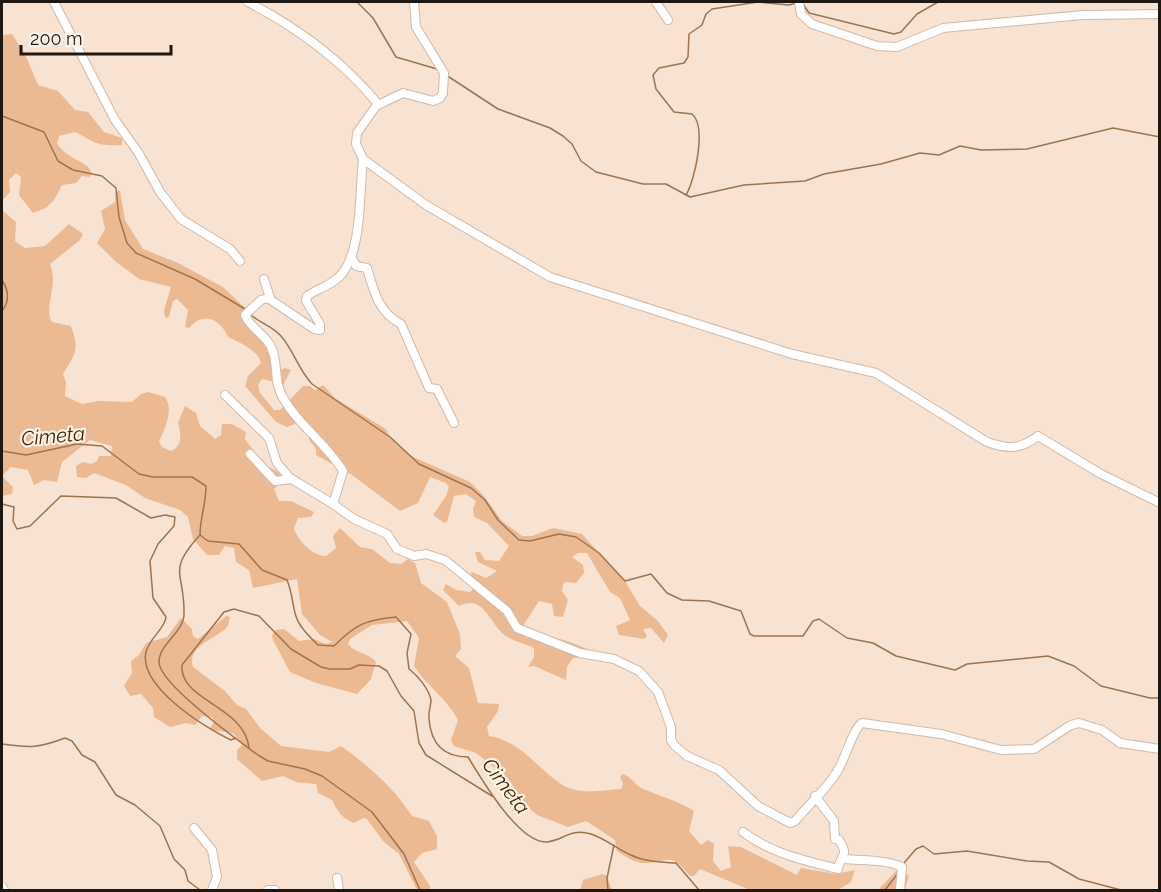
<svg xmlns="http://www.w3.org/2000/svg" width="1161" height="892" viewBox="0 0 1161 892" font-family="Raleway,sans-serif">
<rect width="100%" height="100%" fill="#f8e2d1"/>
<!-- green -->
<g fill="#ecba92">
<path d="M12 34 25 54 38 85 58 91 75 110 88 112 104 132 122 138V145C95 146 97 143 75 132L59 136 57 143C67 161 89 160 92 174L89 177 82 176 76 183 62 185 54 200 46 208 33 213 19 195 21 177 16 173 9 180 10 192 2 201V35Z"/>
<path d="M120 190 125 220 143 249 178 263 223 287 245 308 246 318 261 328 278 371 285 368 291 370 281 389 274 382 262 379 258 385 260 393 274 410H280L303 386H310L315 390 323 385 336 399 386 429 390 437 411 456 470 482 484 496 502 521 522 536H532L553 528 582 534 626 583 640 606 657 620 668 635 664 643 651 628 643 629 647 636 644 639 619 635 616 626 630 620 620 598 610 592 587 553H578L572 557 583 565 584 573 576 583 566 582 563 584 562 591 568 600 563 617 554 616 552 604 539 601 519 632 526 638C549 632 571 642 592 651L588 657 573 658 567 667 566 680 534 666 528 667 534 657V648C525 644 516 642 507 637 489 625 485 593 459 606L443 590 446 584 456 590 470 592 479 583 470 577 472 572 486 578 497 571 478 562 475 552H480L485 560 499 561 509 546 487 523 474 517 473 509 476 501 466 494 454 496 447 522 444 523 433 515 446 496 449 487 446 483 430 477 418 503 400 511 352 475 316 455V449L309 440V433L297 423 287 427 276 422 245 386 248 376 261 363C259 351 239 342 228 337 221 319 203 311 189 328L185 327 188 310 177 299 173 301 169 317 165 318 164 310 171 287 139 279 115 261 97 243 105 229 101 211 115 202V193Z"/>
<path d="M2 210 16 222 15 241 25 248 45 246 69 224 83 234 80 240 50 264C59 286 43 308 52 322L71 326C80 350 75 354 63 374L66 382 65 396 82 404 98 401 132 402 141 394 148 392 165 397C174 409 165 429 159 441L162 447 171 451C183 446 181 434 178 423L185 406 196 413 200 426 215 439 221 435 222 424H232L246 432 245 439 265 466 275 470 284 478 274 489 279 501H291L314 512 311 517 298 518 294 528C297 540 314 557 326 556L336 548 333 536 340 528 360 547 372 549 390 563 401 564 408 559 415 563 421 583 447 602 460 634 461 649 455 656 469 668 478 703 499 704 498 711 487 727 489 736C519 740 537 768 561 784 579 796 603 790 621 789L623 784 620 777 623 774C632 777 634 784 641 788 659 796 677 800 694 811L689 831 701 845 708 840 714 844 713 861 721 871 731 867 728 846 741 847 797 875 801 868 836 874 855 870 851 882 838 890H750L700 869 694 876H690C668 850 671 863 644 863 634 863 625 856 617 851L615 840 586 821 568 827 537 815 524 804 508 778 476 753 454 746 451 740 458 720C447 699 427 686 414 666L419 638 407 621 372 625 350 639 348 644C356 654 368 652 376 662L371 679 357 694 316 683 290 672 273 640 272 635 276 630 284 629 299 641 314 639 326 644 332 642 320 635 302 614 297 579 253 588 249 570 236 562 234 548 225 546 219 555H207L193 539 188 517 180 510 145 498 126 485 94 473 86 478 77 477 76 466 83 462 91 464 97 461 99 456H111L112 446 90 440 62 462 57 482 44 480 34 485 28 470 11 467 2 476 13 487 12 494 2 496Z"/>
<path d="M226 616 230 617 228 626C219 638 186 645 193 667L225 691 237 705 246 709 260 728 281 746 329 752 341 746C369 766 393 787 412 816L429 821 437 836V849L422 853 414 862 430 886V890H417L399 854 383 841 367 819 363 818 354 823C340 817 338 811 332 800L318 793 316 784 296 782 283 776 262 781 237 759V750L242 745C232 726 226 735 210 729L214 721 212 717 202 716 195 725 186 723 170 727 154 717 153 708 141 694 130 696 124 686 132 673 131 661 139 655 146 643 167 637 181 618 192 629 193 636 198 639Z"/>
<polygon points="896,871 905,871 909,877 904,890 878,890"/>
<polygon points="602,874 607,876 612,890 580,890 583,880"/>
</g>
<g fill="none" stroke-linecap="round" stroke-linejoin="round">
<!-- stream -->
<g stroke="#9d7452" stroke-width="1.5">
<polyline points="357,2 373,18 396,57 437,69"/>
<polyline points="803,4 809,13 894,34 901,32 917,14 938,2"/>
<polyline points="446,75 498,109 550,128 563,136 572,144 581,161 596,172 643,184 666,184 690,197 744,185 805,181 824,174 881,164 920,153 939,155 960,146 981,150 1027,149 1113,128 1160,137"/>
<polyline points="2,116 44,132 58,161 73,170 102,176 116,188 119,217 127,243 136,253 195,279 245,309"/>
<path d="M686 195C695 180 707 126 692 114L674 112 656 89 653 75 659 68 684 63 688 57 689 34 702 25 706 14 712 9 758 2 789 5 796 3"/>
<path d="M2 280C9 291 10 301 2 311"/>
<path d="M251 315C260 323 272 326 281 336 294 351 298 369 312 384L390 437 419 464 471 488 485 500 498 520 519 540 530 541 559 534 576 537 599 553 625 581 651 574 667 593 682 600 709 601 741 611 750 634 754 636H803L813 621 819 619 847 638 873 643 896 656 955 670 967 664 1048 656 1074 666 1101 686 1150 698H1160"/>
<polyline points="2,373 2,386"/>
<path d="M2 451 26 455 77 444 102 446 139 474 153 477H192L206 486C206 504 200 518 200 535L208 541 239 544 262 570 287 580C292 592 292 601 295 613 298 626 309 636 318 645L334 646C356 624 365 620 396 617L411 634 407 653 409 669C417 675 429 689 431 700 431 706 428 712 429 719 431 744 443 757 468 757 481 778 519 844 547 842 564 840 570 828 591 834 606 839 617 849 631 855 645 862 661 862 676 863L699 890"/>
<path d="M2 504 14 507 13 521 17 529 30 526 61 496 116 498 151 518 165 515 175 517 174 526 158 544 150 561 153 598 166 617C165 629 150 637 146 652 138 686 205 728 231 740L236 738"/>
<path d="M200 535C166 572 185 572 184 614 184 632 159 644 159 662 159 684 239 741 258 755L268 761 305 769 322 776 372 812 404 854 420 890"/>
<path d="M2 744C30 748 39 748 65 738L72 741 82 755 95 762 116 795 135 805 160 826 174 859 185 870 188 881 200 890"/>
<path d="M249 748C245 706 179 701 182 665L224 612 234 609 259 616 291 649 321 667 330 669H350L359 665 379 666 387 671 401 696 414 711 419 743 426 755 492 796"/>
<polyline points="904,863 916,849 923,846 934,854 967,851 1027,861 1049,862 1079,879 1121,890"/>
<polyline points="608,890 607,878 614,845"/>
<polyline points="885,890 899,872"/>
</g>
<!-- minor casing -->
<g stroke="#cfbaaa" stroke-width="10">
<g id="minor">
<polyline points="54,2 115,120 138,152 160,192 181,219 230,249 240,261"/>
<path d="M248 2C298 28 342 60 378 104"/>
<path d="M414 2 416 27 444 73 443 93 440 98 433 101 403 93 376 106 357 133 356 144 363 159 426 205 550 277 792 354 876 373 987 442C1007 449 1020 450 1038 436L1101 474 1160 503"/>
<polyline points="656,2 668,20"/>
<polyline points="799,2 801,14 812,24 877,46 897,47 943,28 1083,15 1160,14"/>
<path d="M363 159C359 191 363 254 339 277 330 286 317 289 307 296L306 301 320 324V330L314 329 268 298 261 300 245 315C249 327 266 335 271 347 279 362 273 380 282 396 298 425 326 443 343 471L333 504 354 519 387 534 397 549 414 556 426 554 445 560 507 611 517 628 580 653 614 659 639 671 658 692 671 727V740L675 746 687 756 719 770 758 806 790 823 795 821C809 804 828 788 838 770 845 759 853 729 862 723L941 734 1001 750 1034 749 1071 725 1079 723 1102 730 1120 743 1160 749"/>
<path d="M351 256 356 266 367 268C374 292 379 313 401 324L429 388 437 389 454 423"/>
<polyline points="264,279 270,298"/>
<polyline points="225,395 269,438 277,463 290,478 333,504"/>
<polyline points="250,454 275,481 291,479"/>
<polyline points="194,828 212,850 217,877 212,890"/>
<path d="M743 832C772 854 804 860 838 869 840 854 850 857 839 840L835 839 834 821 815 796"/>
<path d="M844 859C863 861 884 859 902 867L900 890"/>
<polyline points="337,878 339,890"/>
<polyline points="2,886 4,890"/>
<polyline points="268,890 275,890"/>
</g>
</g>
<!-- minor -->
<use href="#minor" stroke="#fff" stroke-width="8"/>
</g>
<g text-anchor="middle" stroke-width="4.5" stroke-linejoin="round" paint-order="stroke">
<!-- water labels -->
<g font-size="20" font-style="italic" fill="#472400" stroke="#fef1e6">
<text transform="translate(53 436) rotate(-5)" y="7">Cimeta</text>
<text transform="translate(506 786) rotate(53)" y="7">Cimeta</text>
</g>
</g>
<!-- border -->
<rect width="1161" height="892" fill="none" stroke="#1f1812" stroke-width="6"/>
<!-- scale -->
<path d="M21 45v9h150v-9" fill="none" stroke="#1f1812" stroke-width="3"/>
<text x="30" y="45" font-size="18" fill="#1f1812" stroke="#fef1e6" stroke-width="4.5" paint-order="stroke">200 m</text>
</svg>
